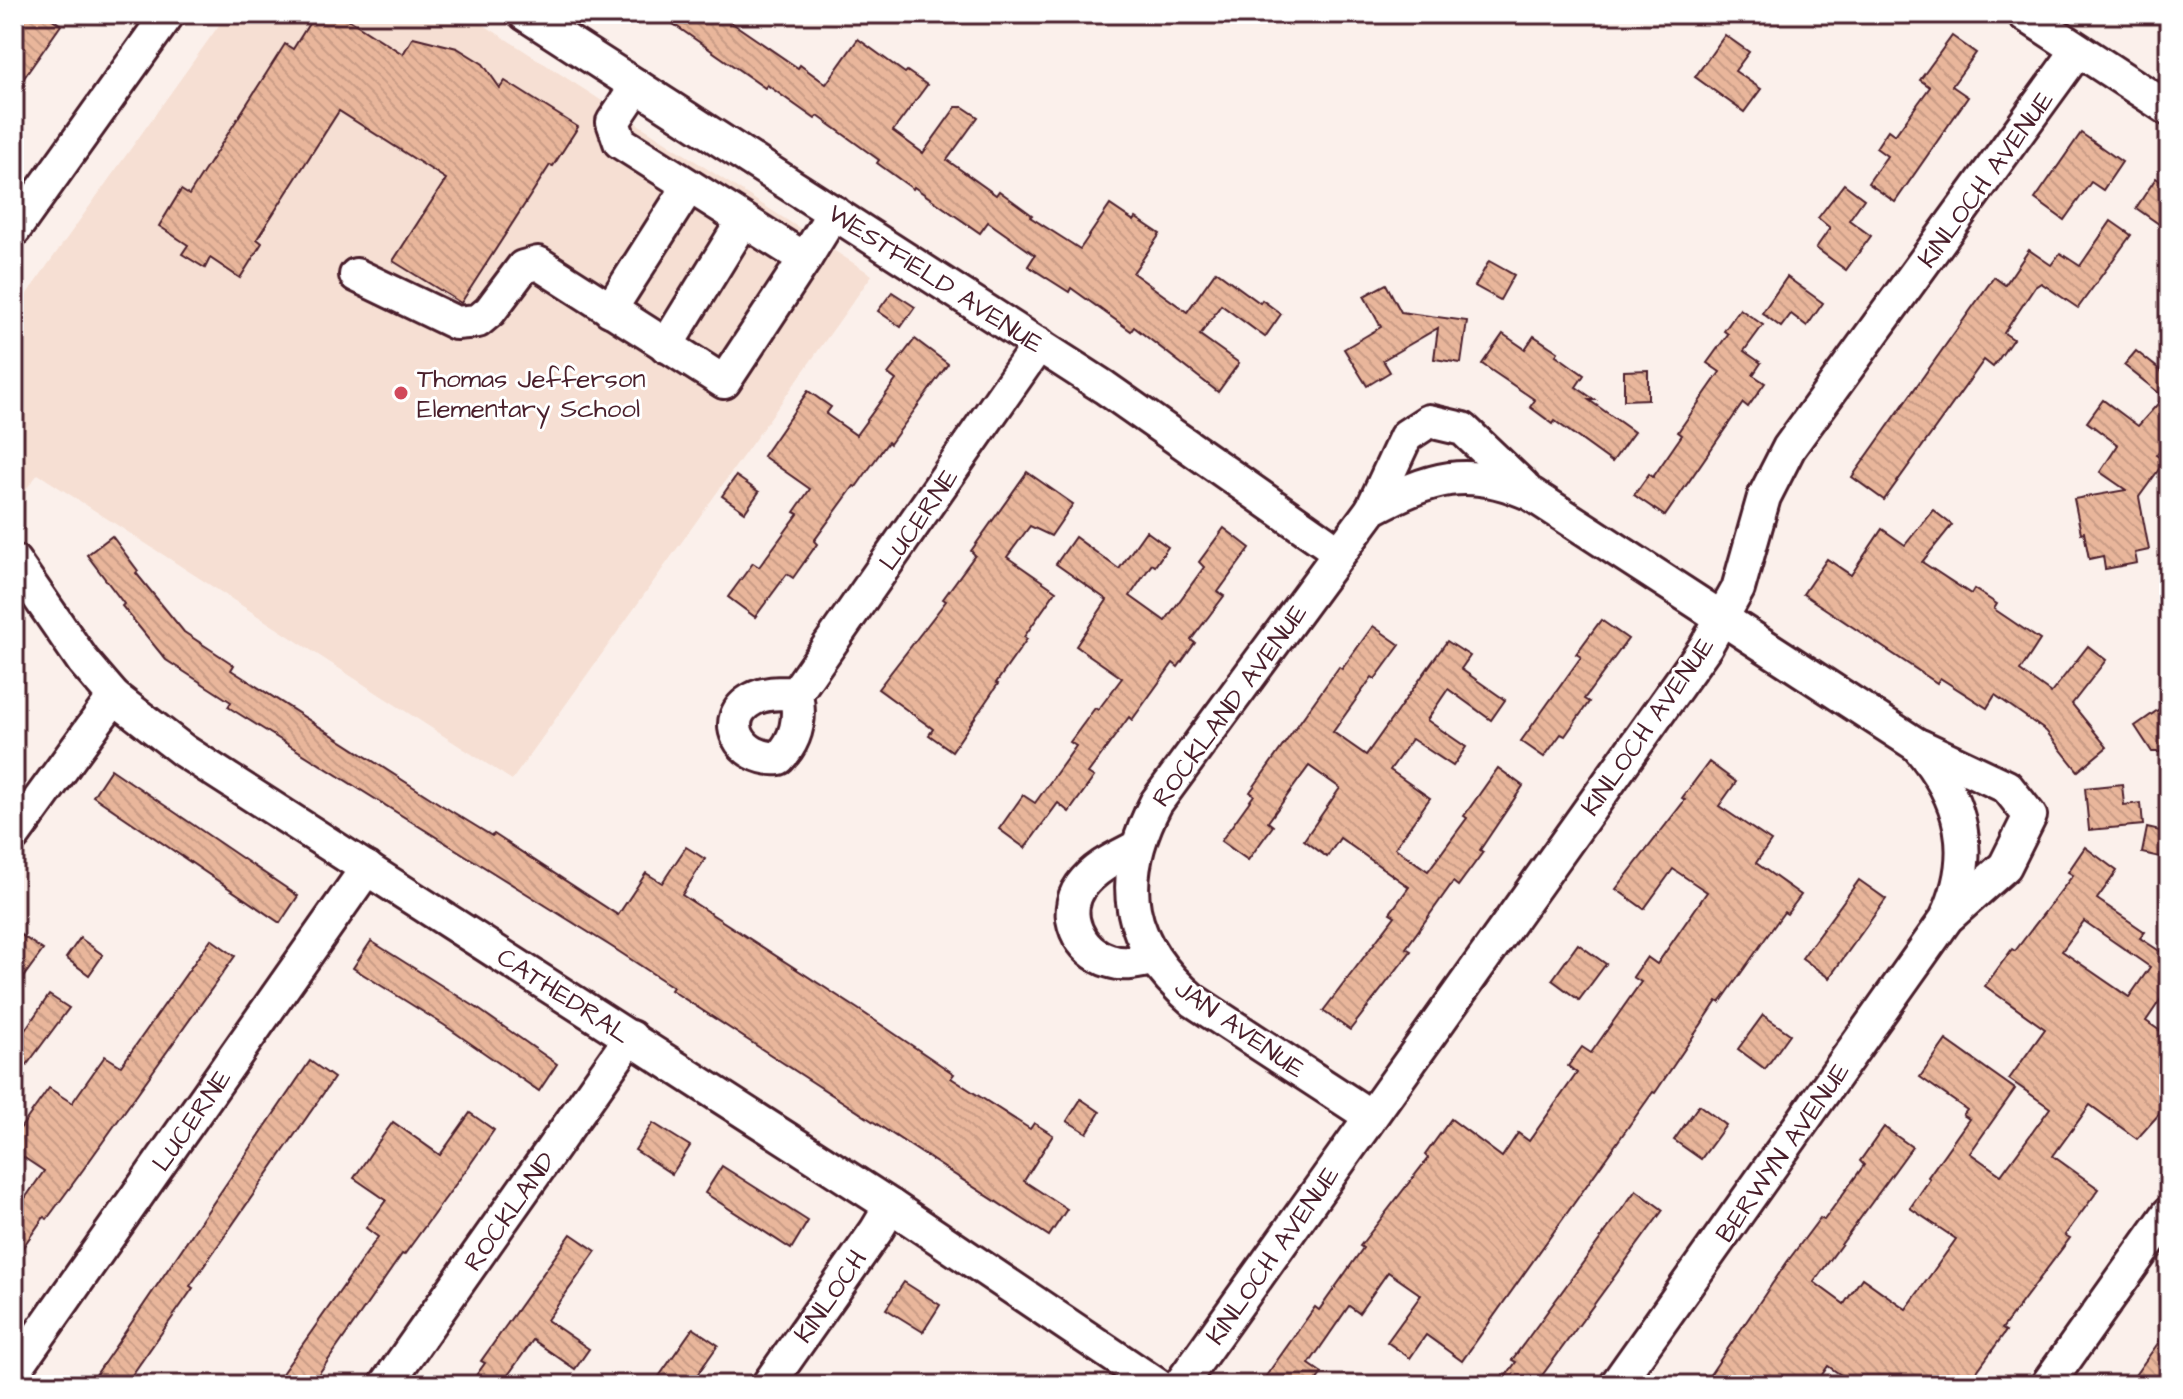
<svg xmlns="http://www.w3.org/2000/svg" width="2183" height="1399" viewBox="0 0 2183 1399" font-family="'Architects Daughter',sans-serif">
<defs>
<pattern id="building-back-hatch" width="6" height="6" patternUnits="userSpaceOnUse" patternTransform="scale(2)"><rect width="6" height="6" fill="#e9b69b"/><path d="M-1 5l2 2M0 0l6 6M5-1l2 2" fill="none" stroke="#c99c86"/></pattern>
</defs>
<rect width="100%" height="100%" fill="#fbf0eb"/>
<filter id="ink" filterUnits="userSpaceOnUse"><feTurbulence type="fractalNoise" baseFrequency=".0125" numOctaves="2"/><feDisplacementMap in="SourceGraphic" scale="16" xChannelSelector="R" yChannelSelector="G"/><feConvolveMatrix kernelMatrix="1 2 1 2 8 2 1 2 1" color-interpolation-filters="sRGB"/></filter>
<g filter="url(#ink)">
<!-- built -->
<polygon fill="#f6dfd3" points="227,14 467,14 872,275 512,780 38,474 16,502 14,499 14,312"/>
<!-- building -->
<g fill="url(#building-back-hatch)" stroke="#4a1f2b" stroke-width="2" fill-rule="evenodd">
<polygon points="25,14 45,14 61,25 14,92 14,29"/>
<polygon points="315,14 340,14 403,54 413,37 457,48 483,64 500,88 505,81 578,127 553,166 550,165 461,303 393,261 446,179 339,111 257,239 262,243 240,278 210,258 205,268 182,254 188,245 159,226 181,190 189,195 285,44 293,49"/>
<polygon points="659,14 719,14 798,68 800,65 826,84 858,39 905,73 907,71 927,85 893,131 923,153 956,107 963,107 978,117 947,160 996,195 999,191 1032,215 1030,217 1080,249 1110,205 1134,221 1136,218 1160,234 1133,273 1187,312 1216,271 1260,303 1262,300 1281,314 1265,337 1221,305 1200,335 1239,363 1218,392 1134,327 1131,331 1071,288 1069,292 1028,266 1035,255 988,222 980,233 914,187 913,189 877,163 879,160 818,116 815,119 767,85 765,88"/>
<polygon points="1725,35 1749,52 1735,71 1761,89 1744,112 1695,77"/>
<polygon points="1952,36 1976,53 1952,86 1968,97 1895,202 1868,183 1887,156 1876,148 1888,130 1895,135 1930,87 1920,80"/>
<polygon points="2081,133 2122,162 2103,190 2091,182 2064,220 2035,199"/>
<polygon points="2156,178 2169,187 2169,231 2136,208"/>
<polygon points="1844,184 1864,199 1849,220 1871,236 1846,270 1816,248 1830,228 1818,218"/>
<polygon points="2111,221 2131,235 2078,308 2041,283 2035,287 2004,333 2013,339 1993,367 1984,360 1884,500 1852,477 1994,277 2005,285 2029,250 2051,265 2060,253 2080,266"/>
<polygon points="1489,261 1514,275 1500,300 1475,286"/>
<polygon points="1787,277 1823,303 1807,326 1791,314 1781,327 1762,313"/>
<polygon points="1386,284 1401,312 1467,321 1461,363 1434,359 1438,328 1383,360 1390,372 1367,386 1344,349 1381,327 1364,296"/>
<polygon points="892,292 915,307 901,327 878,311"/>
<polygon points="1740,309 1763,325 1744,351 1761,363 1753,375 1765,383 1748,407 1743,403 1665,516 1634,495 1649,474 1653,477 1682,435 1678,432 1720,372 1707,363 1728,334 1724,331"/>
<polygon points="1503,334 1525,349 1534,336 1558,352 1556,355 1584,375 1576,387 1595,400 1589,400 1634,432 1612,462 1555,421 1553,424 1530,407 1535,400 1482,364"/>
<polygon points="915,339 948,364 890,444 888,442 856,487 854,486 814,541 817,544 793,578 787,574 755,617 728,597 753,563 759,567 798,514 794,512 810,489 763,456 808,391 831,407 826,414 856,435 896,380 888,374"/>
<polygon points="2136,351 2169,377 2169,440 2156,455 2165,461 2139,497 2149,550 2135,553 2137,563 2105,569 2103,556 2089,559 2084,532 2081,533 2074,499 2126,490 2100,472 2118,445 2087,422 2103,400 2138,426 2164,397 2124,365"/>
<polygon points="1648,370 1648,399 1624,400 1624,371"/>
<polygon points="1027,472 1073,504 1051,536 1030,526 1007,557 1056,591 1024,637 1027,639 996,683 998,684 952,751 929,735 933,729 878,689 946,601 943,599 975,555 971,551"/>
<polygon points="736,476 759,492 745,512 722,496"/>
<polygon points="1933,510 1952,525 1922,562 1971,594 1974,589 1997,604 1994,609 2040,640 2020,671 2051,693 2088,646 2106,660 2072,704 2107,747 2078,771 2046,731 1995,695 1987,708 1940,678 1937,683 1803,594 1827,559 1851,575 1882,529 1905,545"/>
<polygon points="1224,528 1250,548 1218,592 1224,596 1191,640 1195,643 1178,667 1173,663 1132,720 1129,717 1088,773 1094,777 1069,812 1058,803 1025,848 999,829 1023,795 1035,803 1076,746 1070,742 1095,708 1098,710 1122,678 1076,646 1107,600 1056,564 1075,537 1119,569 1146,531 1168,547 1155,566 1152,564 1130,596 1165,621 1204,567 1199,562"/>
<polygon points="112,536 138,571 136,573 184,632 234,665 231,670 443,806 492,836 494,834 618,915 646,873 662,883 686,847 705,859 682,895 858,1009 954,1074 951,1078 1030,1129 1034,1123 1053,1135 1024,1181 1067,1209 1049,1236 671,990 673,987 612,947 228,707 231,702 166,660 122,606 124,604 87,555"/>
<polygon points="1601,620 1628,639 1584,699 1589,702 1565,736 1561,734 1544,757 1521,741 1581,657 1576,654"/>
<polygon points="1373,626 1400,645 1375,679 1372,677 1333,732 1366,755 1447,641 1470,656 1461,669 1505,700 1491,720 1448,689 1427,720 1466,747 1453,766 1412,739 1390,770 1430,798 1395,848 1428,871 1467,818 1464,816 1498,768 1523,786 1480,850 1483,852 1458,886 1453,882 1406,948 1411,951 1350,1030 1323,1011 1395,916 1390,913 1409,887 1340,838 1327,857 1304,840 1340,788 1309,766 1268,822 1273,826 1248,860 1221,841 1254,795 1250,792 1339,667 1342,669"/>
<polygon points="2158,710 2169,726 2169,746 2160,752 2152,752 2135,726"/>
<polygon points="1709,762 1736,782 1719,806 1771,841 1756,863 1801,895 1787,914 1784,912 1720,1003 1717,1001 1655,1093 1653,1092 1462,1361 1426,1335 1410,1358 1387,1342 1421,1295 1388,1272 1359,1313 1349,1306 1309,1364 1322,1373 1313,1385 1279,1385 1266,1376 1315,1307 1319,1310 1363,1248 1360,1246 1428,1158 1425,1155 1451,1119 1502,1157 1518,1133 1529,1141 1577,1073 1568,1066 1582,1047 1591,1053 1641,982 1633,977 1647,957 1657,964 1707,892 1673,869 1644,909 1616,889 1685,800 1682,798"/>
<polygon points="111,769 298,896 280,923 93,796"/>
<polygon points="2122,784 2124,805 2141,803 2143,825 2089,830 2085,788"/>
<polygon points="2147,828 2169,833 2169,859 2142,853"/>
<path d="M2085 847 2117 871 2097 899 2145 932 2140 938 2161 952 2169 941V987L2146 1021 2169 1037V1103L2137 1139 2090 1105 2053 1156 2099 1189 2065 1235 2070 1238 2002 1329 2006 1331 1967 1385H1855L1828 1366 1815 1385H1703L1787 1262 1820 1218 1824 1220 1864 1165 1860 1161 1884 1127 1912 1147 1814 1282 1844 1304 1862 1278 1906 1309 1932 1273 1956 1239 1910 1208 1930 1179 1928 1177 1969 1119 1963 1115 1967 1110 1920 1077 1946 1040 2015 1089 1970 1153 2001 1175 2050 1108 2009 1079 2045 1029 1985 986 2012 949 2015 951 2073 875 2068 872ZM2084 921 2150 967 2129 997 2062 951Z"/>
<polygon points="1859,880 1886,899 1829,978 1802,958"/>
<polygon points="14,930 43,950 14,990"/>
<polygon points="80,938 103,955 89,975 66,958"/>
<polygon points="211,939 235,956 80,1174 47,1219 44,1217 14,1260 14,1214 44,1171 14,1151 14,1137 49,1088 72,1103 105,1056 121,1066"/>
<polygon points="371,941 477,1008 557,1064 539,1091 444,1025 353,968"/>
<polygon points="1578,944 1606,964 1579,1000 1552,980"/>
<polygon points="49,995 69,1008 26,1066 14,1058 14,1046"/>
<polygon points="1763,1015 1790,1034 1765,1069 1738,1049"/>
<polygon points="310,1061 334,1078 190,1286 193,1288 125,1385 89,1385"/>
<polygon points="1081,1099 1100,1112 1087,1133 1067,1121"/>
<polygon points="1699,1105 1726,1125 1701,1159 1674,1140"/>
<polygon points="470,1113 494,1130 469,1166 404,1255 402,1254 311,1385 274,1385 378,1237 366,1228 386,1200 354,1178 377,1144 393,1122 440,1155"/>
<polygon points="653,1123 690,1146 672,1174 635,1150"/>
<polygon points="722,1166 808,1221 791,1249 705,1193"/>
<polygon points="1636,1190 1663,1210 1535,1385 1499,1385 1516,1362 1512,1360"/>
<polygon points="571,1234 596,1251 547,1320 589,1349 575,1369 533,1340 501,1385 469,1385 485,1363 481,1361"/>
<polygon points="904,1282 940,1305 923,1332 886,1309"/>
<polygon points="693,1328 718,1345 690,1385 653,1385"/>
<polygon points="2169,1328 2169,1385 2128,1385"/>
</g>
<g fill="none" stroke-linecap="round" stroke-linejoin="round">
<!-- minor casing -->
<g stroke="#4a1f2b" stroke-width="38">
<g id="minor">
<polyline points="525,14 1104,387 1339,552"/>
<polyline points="2024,14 2169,109"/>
<polyline points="14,230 168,14"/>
<polyline points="805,259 834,212"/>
<polyline points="356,275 456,323 478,321 490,311 523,267 538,263 724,382 805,259 620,142 613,122 637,86"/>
<polyline points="610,310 689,186"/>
<polyline points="666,346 743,221"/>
<polyline points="1372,509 1406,436 1429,421 1463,429 1523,486"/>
<polyline points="14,561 83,661 114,697 184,751 891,1206 1157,1385"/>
<path d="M796 693C801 719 797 740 779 758 740 761 717 718 753 699 766 692 782 693 796 693L1039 344"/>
<polyline points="1920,746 2007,787 2030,816 2005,866 1950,915"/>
<polyline points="14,835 114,697"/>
<path d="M1137 847C1116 858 1095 867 1081 886 1061 914 1079 952 1110 961 1125 966 1138 962 1153 959"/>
<path d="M1370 1116 1194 1001C1126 943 1115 882 1156 803L1372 509C1430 478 1467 465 1531 494L1917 745C1963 799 1977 853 1946 919L1616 1385"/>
<polyline points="14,1371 367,868"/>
<polyline points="386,1385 631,1037"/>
<polyline points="768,1385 876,1231 891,1206"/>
<polyline points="1180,1385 1706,646 1738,589 1764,497 1789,448 2078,50"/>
<polyline points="2047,1385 2169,1213"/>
</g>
</g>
<!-- minor -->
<use href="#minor" stroke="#fff" stroke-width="32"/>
</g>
</g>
<!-- markers -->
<circle fill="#d1495b" stroke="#fff" stroke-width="3" cx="401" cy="393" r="8"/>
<g text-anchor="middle" stroke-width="6" stroke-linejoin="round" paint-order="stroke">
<!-- street labels -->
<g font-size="26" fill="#4a1f2b" stroke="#fff">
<text transform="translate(1985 179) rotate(-54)" y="9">KINLOCH AVENUE</text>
<text transform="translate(936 278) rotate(33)" y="9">WESTFIELD AVENUE</text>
<text transform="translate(918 519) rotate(-55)" y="9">LUCERNE</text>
<text transform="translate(1229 705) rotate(-54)" y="9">ROCKLAND AVENUE</text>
<text transform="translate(1647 726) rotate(-55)" y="9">KINLOCH AVENUE</text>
<text transform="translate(564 995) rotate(33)" y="9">CATHEDRAL</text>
<text transform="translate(1240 1028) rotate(35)" y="9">JAN AVENUE</text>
<text transform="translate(191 1120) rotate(-55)" y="9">LUCERNE</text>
<text transform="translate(1782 1152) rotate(-55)" y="9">BERWYN AVENUE</text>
<text transform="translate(509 1211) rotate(-55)" y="9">ROCKLAND</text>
<text transform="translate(1272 1255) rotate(-55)" y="9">KINLOCH AVENUE</text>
<text transform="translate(830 1296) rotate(-55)" y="9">KINLOCH</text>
</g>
<!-- poi labels -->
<g font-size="26" fill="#4a1f2b" stroke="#fff" text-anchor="start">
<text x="417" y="387">Thomas Jefferson<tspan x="417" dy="30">Elementary School</tspan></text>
</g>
</g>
<!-- margin -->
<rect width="2183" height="1399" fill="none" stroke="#fff" stroke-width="48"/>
<rect x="24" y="24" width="2135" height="1351" fill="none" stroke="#4a1f2b" stroke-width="3" filter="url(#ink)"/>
</svg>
